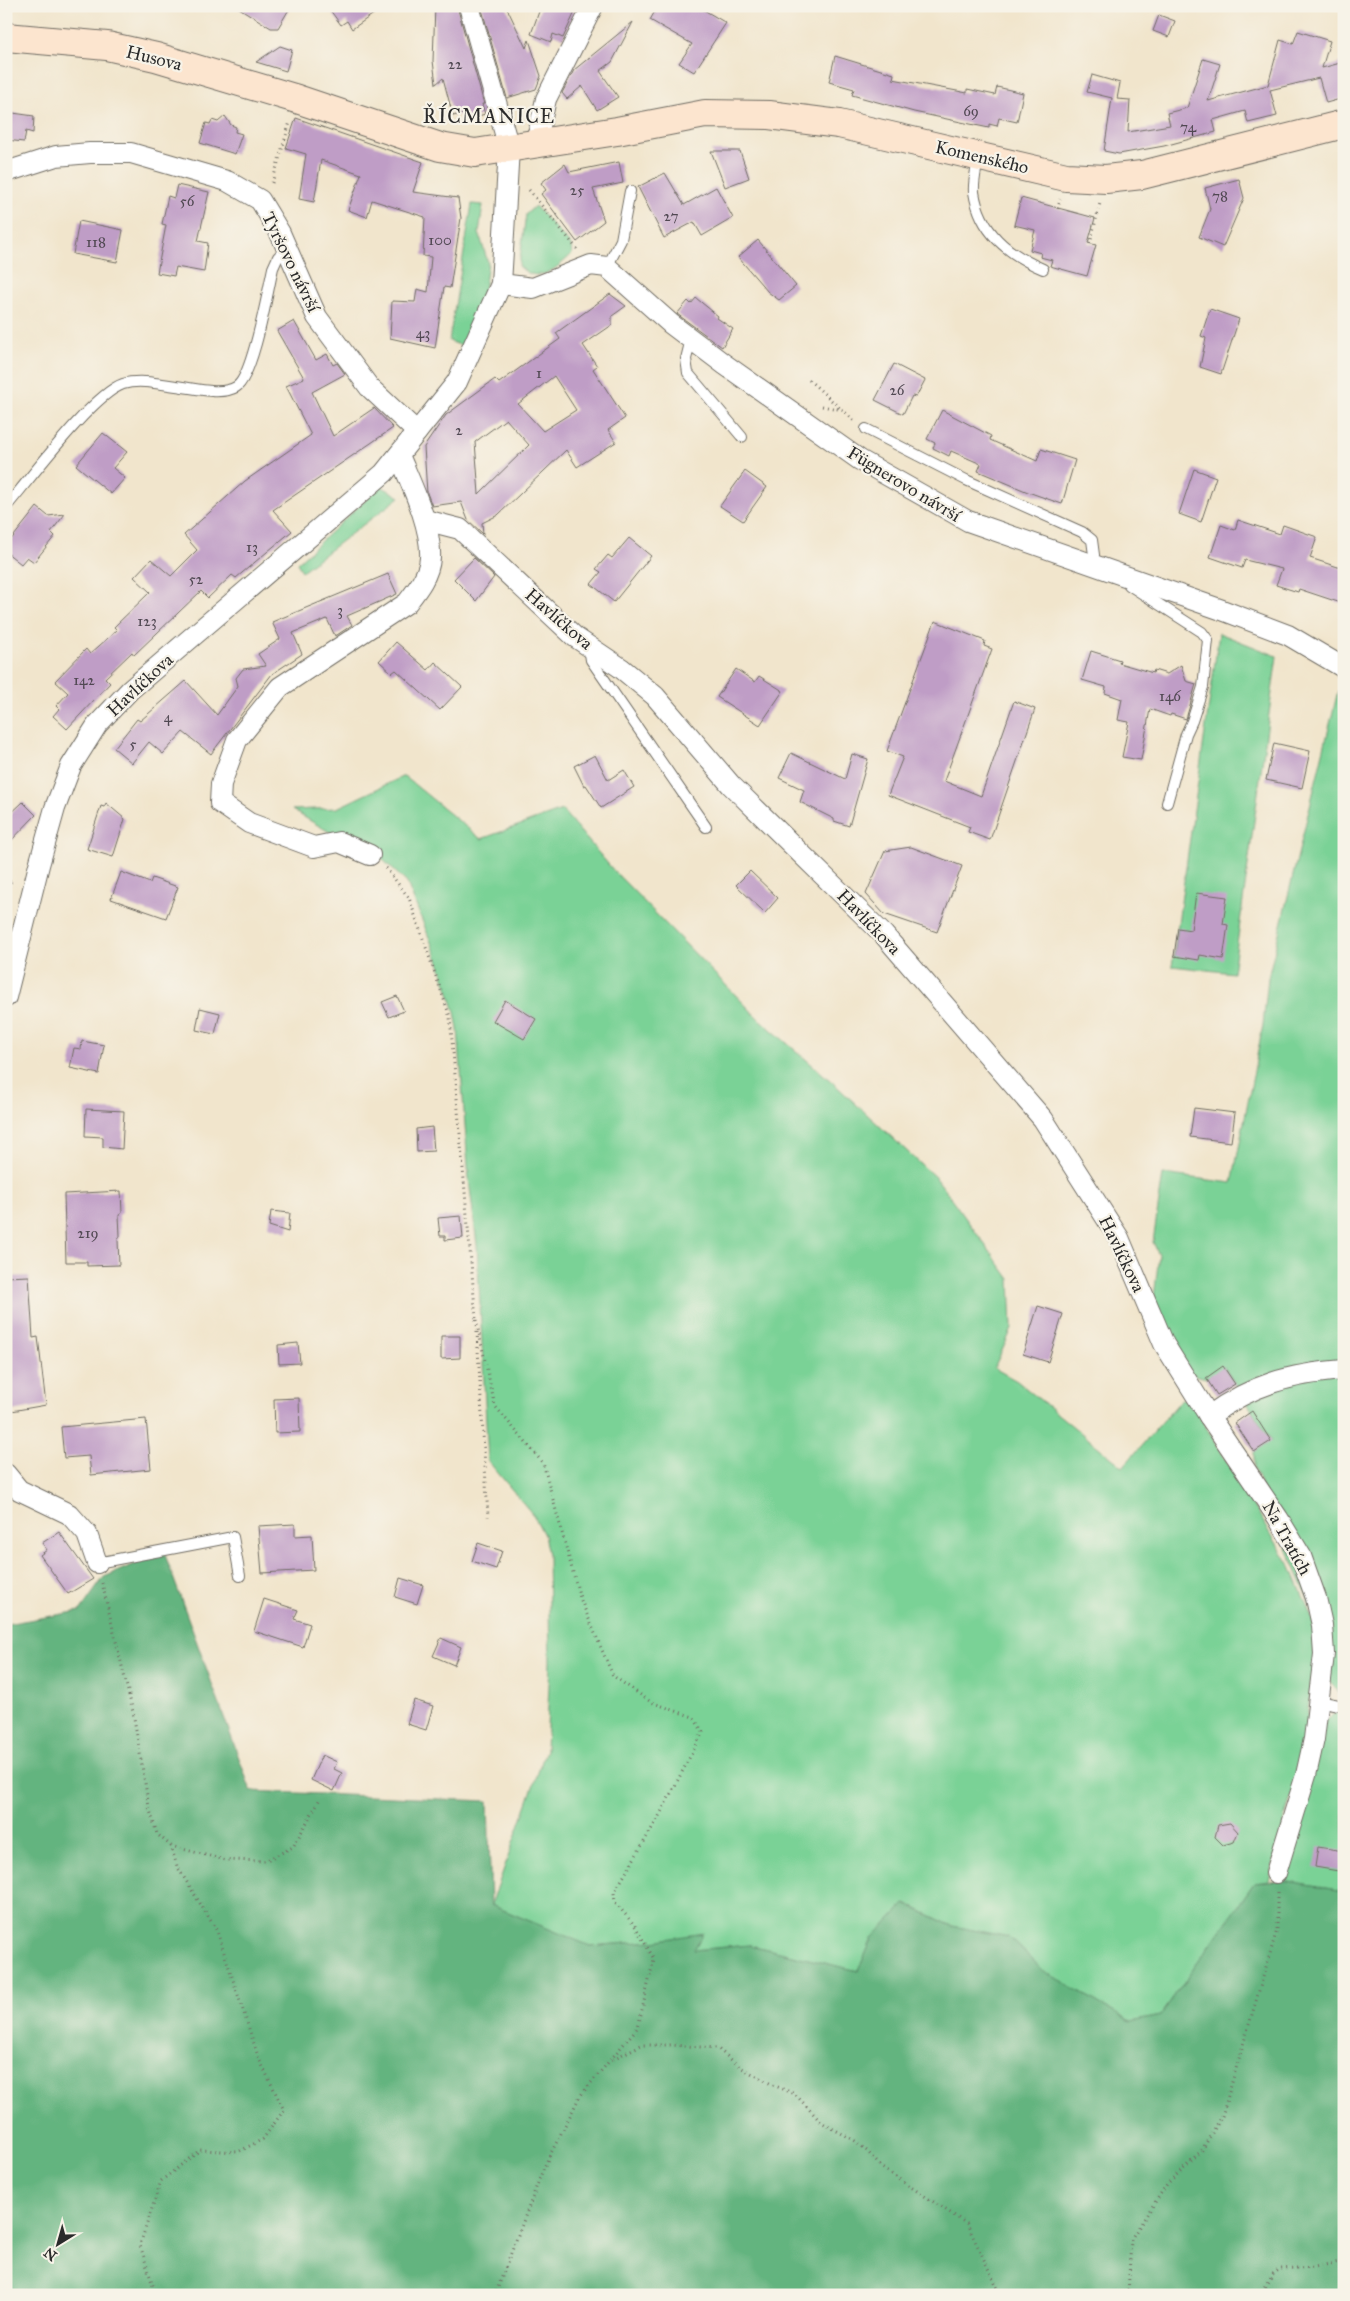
<svg xmlns="http://www.w3.org/2000/svg" width="1350" height="2301" viewBox="0 0 1350 2301" font-family="'IM FELL Great Primer',serif">
<rect width="100%" height="100%" fill="#f7f3e8"/>
<filter id="ink" filterUnits="userSpaceOnUse"><feTurbulence type="fractalNoise" baseFrequency=".02" numOctaves="2"/><feDisplacementMap in="SourceGraphic" scale="10" xChannelSelector="R" yChannelSelector="G"/><feConvolveMatrix kernelMatrix="1 2 1 2 8 2 1 2 1" color-interpolation-filters="sRGB"/></filter>
<filter id="wash" filterUnits="userSpaceOnUse"><feTurbulence type="fractalNoise" baseFrequency=".0096" numOctaves="4" result="noise"/><feDisplacementMap in="SourceGraphic" scale="20" xChannelSelector="R" yChannelSelector="G"/><feGaussianBlur stdDeviation="1.12" result="paint"/><feColorMatrix in="noise" values="0 0 0 0 0 0 0 0 0 0 0 0 0 0 0 0 0 1.4 0 .05"/><feComposite in="paint" operator="in"/></filter>
<g filter="url(#wash)">
<rect width="100%" height="100%" fill="#f1e5cc"/>
<!-- green -->
<g fill="#7ad296" stroke="#527e60">
<polygon points="472,204 483,205 479,233 488,263 481,312 465,347 449,341"/>
<path d="M535 206 571 245 572 254C557 268 538 286 519 266L526 214Z"/>
<polygon points="381,486 400,497 302,571 297,563"/>
<polygon points="1219,633 1277,656 1233,973 1172,966"/>
<polygon points="1338,691 1344,695 1344,1891 1281,1881 1324,1721 1337,1712 1340,1695 1330,1681 1332,1656 1254,1469 1254,1452 1271,1440 1224,1367 1206,1378 1187,1373 1153,1306 1159,1255 1153,1242 1163,1174 1232,1183 1263,1025 1268,978"/>
<polygon points="404,776 481,839 562,810 614,871 759,1019 831,1081 937,1179 1010,1279 1012,1329 994,1368 1017,1381 1123,1467 1182,1399 1189,1399 1291,1567 1312,1618 1316,1640 1304,1746 1269,1881 1254,1883 1160,2016 1131,2022 1044,1971 1009,1937 952,1926 906,1904 873,1937 858,1971 750,1945 693,1950 702,1934 654,1941 590,1946 491,1905 546,1750 550,1662 548,1555 544,1535 534,1516 488,1461 477,1245 469,1180 458,1029 455,1012 439,962 407,883 375,852 343,840 292,810 337,808"/>
</g>
<!-- forest -->
<polygon fill="#63b47f" stroke="#477055" points="164,1552 251,1791 488,1801 491,1905 590,1946 654,1941 703,1933 694,1950 750,1945 858,1971 873,1937 905,1904 952,1926 1009,1937 1044,1971 1131,2022 1160,2016 1254,1883 1281,1881 1344,1891 1344,2295 6,2295 6,1624 80,1611 104,1577"/>
<g id="blocks">
<!-- building -->
<g fill="#bf9dc6" fill-rule="evenodd">
<polygon points="236,6 291,6 278,28 271,28"/>
<polygon points="327,6 385,6 352,29 347,21 341,25"/>
<polygon points="435,6 457,6 484,104 482,104 485,114 468,119 466,113 453,116 443,78 436,84 433,61"/>
<polygon points="481,6 506,6 526,48 529,40 541,76 536,89 507,98"/>
<polygon points="541,6 561,6 575,12 563,38 553,34 551,42 531,34"/>
<polygon points="658,6 697,6 726,23 694,72 679,63 692,44 650,20"/>
<polygon points="1159,15 1175,21 1169,37 1153,31"/>
<polygon points="633,22 612,62 600,71 618,97 597,110 582,86 567,99 562,93 574,70"/>
<polygon points="1298,31 1330,41 1322,68 1344,62 1344,98 1326,103 1319,78 1270,90 1277,116 1248,123 1245,111 1213,120 1216,132 1164,146 1119,154 1104,151 1112,98 1087,92 1092,75 1120,83 1117,99 1130,100 1128,132 1170,125 1167,113 1187,108 1203,59 1220,64 1208,101 1268,85 1280,40 1293,44"/>
<polygon points="280,46 292,50 286,71 256,62"/>
<polygon points="835,56 894,74 893,79 957,91 967,93 967,89 995,95 997,87 1023,93 1017,122 999,118 997,126 989,124 989,128 914,112 852,95 854,89 829,82"/>
<polygon points="6,112 34,116 33,133 26,131 24,142 6,140"/>
<polygon points="225,116 231,125 236,127 235,132 242,134 235,154 200,143 206,123 210,124 212,120 218,122"/>
<polygon points="296,118 423,162 413,192 458,198 461,218 450,288 444,287 435,348 390,338 392,301 415,302 417,289 428,292 431,257 423,256 425,217 372,200 367,217 348,210 361,174 321,160 314,202 299,199 306,154 286,148"/>
<polygon points="711,151 740,151 749,178 725,187"/>
<polygon points="619,162 623,183 593,189 604,221 577,242 541,194 546,190 541,183 565,164 569,172"/>
<polygon points="665,173 684,205 716,187 733,218 702,236 694,222 664,238 638,187"/>
<polygon points="1239,179 1244,198 1223,247 1199,237 1210,209 1205,188"/>
<polygon points="177,185 209,192 198,241 208,243 204,272 176,267 174,276 157,273 166,225 162,224 168,196 174,198"/>
<polygon points="1021,198 1095,218 1088,243 1096,245 1087,276 1050,266 1052,260 1040,257 1041,253 1030,250 1035,230 1014,225"/>
<polygon points="79,221 123,230 117,262 73,254"/>
<polygon points="758,240 796,286 779,300 768,292 738,257"/>
<path d="M610 294 626 306 612 316V325L583 345 597 366 593 369 625 418 608 430 616 442 577 467 566 450 498 515 482 523 483 534 468 520 461 502 432 506 427 493 424 447 446 415 495 379 499 383 560 339 556 333ZM554 376 576 410 543 431 518 404ZM506 419 529 445 479 494 475 442Z"/>
<polygon points="696,298 718,316 717,318 733,329 722,347 677,314 688,301 691,304"/>
<polygon points="1210,309 1239,319 1221,374 1200,367 1206,338 1201,336"/>
<polygon points="294,321 316,360 327,354 333,365 337,363 345,374 312,392 333,436 374,408 393,428 273,510 292,531 236,578 232,575 208,598 201,591 134,655 132,652 105,678 110,683 67,729 53,716 59,709 56,706 68,693 55,681 86,649 90,654 117,630 114,627 150,592 134,577 151,559 171,576 197,550 184,535 245,481 311,435 286,386 304,378 277,331"/>
<polygon points="894,364 925,380 916,397 912,396 903,414 875,400"/>
<polygon points="942,410 991,436 990,440 1037,461 1041,449 1075,460 1062,504 1028,492 978,471 981,464 951,451 949,456 933,448 935,443 927,439"/>
<polygon points="103,433 127,452 113,468 125,478 111,494 76,465"/>
<polygon points="1194,469 1216,477 1201,522 1179,514"/>
<polygon points="745,471 767,487 743,521 720,506"/>
<polygon points="37,507 48,516 65,514 51,532 55,536 34,562 27,557 21,564 6,552 6,546"/>
<polygon points="1238,520 1280,534 1283,525 1317,537 1310,558 1344,569 1344,604 1299,589 1298,592 1276,585 1282,569 1245,560 1242,568 1210,557 1221,525 1235,530"/>
<polygon points="629,538 651,556 614,602 591,584 601,572 596,569 608,555 612,558"/>
<polygon points="474,558 494,577 476,601 454,579"/>
<polygon points="388,574 397,594 347,616 352,625 337,635 335,636 327,619 293,633 302,654 272,674 211,754 183,732 163,754 149,742 132,763 114,748 137,719 140,721 186,681 217,715 238,686 236,678 243,669 266,666 258,654 280,639 272,622"/>
<polygon points="935,621 985,641 984,646 992,649 944,781 981,796 1014,701 1035,709 990,840 968,832 970,827 888,795 903,757 887,751"/>
<polygon points="396,642 428,670 435,662 462,687 440,710 396,670 392,673 379,661"/>
<polygon points="1091,651 1120,660 1119,663 1153,673 1154,670 1167,674 1181,665 1186,681 1196,684 1186,719 1171,714 1170,716 1150,709 1141,760 1122,757 1129,722 1118,720 1122,699 1105,693 1106,687 1082,680"/>
<polygon points="736,669 755,682 759,676 783,691 760,725 717,697"/>
<polygon points="1274,743 1310,751 1302,788 1266,780"/>
<polygon points="791,753 845,779 852,754 868,759 849,826 834,821 834,819 800,802 804,790 779,778"/>
<polygon points="595,755 608,780 624,770 634,787 601,808 586,785 584,786 574,766"/>
<polygon points="23,802 36,815 6,846 6,818"/>
<polygon points="106,803 125,819 113,857 87,849 101,806 104,807"/>
<polygon points="911,847 962,866 937,932 884,914 866,894 885,851"/>
<polygon points="750,871 778,898 765,913 736,885"/>
<polygon points="121,872 150,883 152,878 178,887 166,918 111,899"/>
<polygon points="1196,893 1227,897 1223,924 1228,925 1223,959 1200,955 1199,960 1174,956 1178,928 1191,930"/>
<polygon points="397,996 404,1011 389,1017 382,1002"/>
<polygon points="505,1000 536,1019 524,1039 493,1021"/>
<polygon points="200,1008 220,1013 215,1034 196,1030"/>
<polygon points="82,1041 104,1045 99,1074 70,1068 74,1048 81,1049"/>
<polygon points="1194,1108 1235,1113 1231,1142 1190,1137"/>
<polygon points="86,1109 124,1111 122,1149 103,1147 103,1137 85,1136"/>
<polygon points="432,1127 434,1151 417,1152 416,1129"/>
<polygon points="121,1191 122,1213 119,1215 120,1236 118,1240 119,1265 87,1266 87,1262 66,1262 64,1194"/>
<polygon points="271,1211 290,1213 288,1232 269,1226"/>
<polygon points="461,1216 463,1238 445,1240 445,1236 440,1236 438,1218"/>
<polygon points="29,1276 33,1338 38,1337 46,1405 6,1412 6,1277"/>
<polygon points="1038,1306 1063,1314 1048,1362 1023,1354"/>
<polygon points="441,1336 460,1336 460,1358 441,1359"/>
<polygon points="298,1343 300,1363 279,1364 278,1345"/>
<polygon points="1223,1366 1235,1384 1217,1395 1206,1378"/>
<polygon points="299,1398 300,1432 275,1433 274,1399"/>
<polygon points="1252,1411 1271,1441 1254,1452 1235,1423"/>
<polygon points="146,1419 151,1469 91,1475 89,1456 64,1458 61,1427"/>
<polygon points="295,1524 295,1536 312,1535 314,1570 262,1573 258,1526"/>
<polygon points="59,1532 93,1579 68,1594 40,1555 47,1550 42,1543"/>
<polygon points="478,1543 502,1551 496,1569 472,1561"/>
<polygon points="400,1578 423,1585 417,1604 395,1597"/>
<polygon points="264,1599 298,1610 294,1619 310,1624 303,1647 254,1631"/>
<polygon points="441,1638 461,1647 454,1665 433,1656"/>
<polygon points="414,1700 433,1706 426,1730 407,1724"/>
<polygon points="322,1755 337,1762 334,1769 342,1773 334,1791 311,1780"/>
<polygon points="1230,1823 1238,1832 1234,1842 1223,1845 1215,1837 1218,1825"/>
<polygon points="1318,1847 1344,1851 1344,1872 1315,1867"/>
</g>
</g>
</g>
<g filter="url(#ink)">
<use href="#blocks" fill-opacity="0" stroke="#706c63" stroke-width="1"/>
<g fill="none" stroke-linecap="round" stroke-linejoin="round">
<!-- lane casing -->
<g stroke="#706c63" stroke-width="12">
<g id="lane">
<path d="M978 157C977 168 973 181 974 192 980 232 1008 254 1043 269"/>
<polyline points="607,267 621,240 630,191"/>
<polyline points="691,339 686,359 688,373 742,437"/>
<polyline points="866,429 966,480 1082,532 1092,540 1094,555 1090,565"/>
<path d="M6 507C30 479 93 394 123 384 139 379 161 384 176 386 193 388 221 396 236 387 253 377 268 290 273 268L278 257 287 248"/>
<polyline points="1129,585 1202,632 1208,640 1203,687 1192,721 1186,734 1167,803"/>
<polyline points="589,647 591,660 706,827"/>
<polyline points="97,1563 233,1537 240,1576"/>
<polyline points="1318,1701 1344,1706"/>
</g>
</g>
<!-- street casing -->
<g stroke="#706c63" stroke-width="22">
<g id="street">
<polyline points="536,144 546,99 593,6"/>
<polyline points="6,172 56,156 90,153 131,153 227,181 260,200 280,233 317,317 369,387 417,432"/>
<polyline points="501,284 533,288 591,265 607,267 671,324 724,364 860,460 968,521 1222,610 1288,635 1344,668"/>
<polyline points="425,520 460,529 575,637 621,668 655,696 731,785 884,935 1043,1119 1119,1238 1164,1344 1209,1416 1278,1518 1301,1556 1316,1598 1322,1625 1324,1654 1314,1739 1306,1775 1276,1873"/>
<path d="M370 855 339 842 314 847 249 823 220 803 221 784 237 740 280 687 407 603C417 590 429 575 430 558 432 527 411 484 399 455"/>
<polyline points="6,997 39,865 55,808 71,766 97,725 130,690 384,473 457,382 501,284 509,148 469,6"/>
<path d="M1209 1416C1253 1384 1290 1374 1344 1370"/>
<polyline points="6,1474 19,1490 69,1514 87,1534 97,1563"/>
</g>
</g>
<!-- secondary casing -->
<g stroke="#706c63" stroke-width="30">
<polyline id="secondary" points="6,37 107,46 156,57 297,99 440,147 475,153 617,131 705,114 769,115 839,124 1066,177 1106,179 1142,175 1344,124"/>
</g>
<!-- path -->
<g stroke="#706c63" stroke-width="3" stroke-dasharray="1 4" stroke-linecap="butt">
<polyline points="272,183 290,122"/>
<polyline points="529,190 578,250"/>
<polyline points="1058,209 1060,199"/>
<polyline points="1090,244 1100,203"/>
<polyline points="809,380 842,410"/>
<polyline points="822,406 843,410 855,422"/>
<polyline points="386,868 409,898 450,1017 476,1320"/>
<polyline points="6,884 15,880"/>
<polyline points="476,1320 495,1406 543,1463 580,1598 613,1676 651,1702 693,1717 703,1732 658,1818 614,1893 615,1902 635,1926 654,1959 638,2027 580,2096 544,2167 495,2295"/>
<polyline points="477,1332 488,1517"/>
<polyline points="102,1583 133,1712 149,1807 157,1834 171,1846 225,1860 265,1861 293,1847 321,1797"/>
<polyline points="613,2059 641,2045 670,2045 717,2048 740,2067 773,2085 795,2094 821,2122 855,2141 867,2151 882,2168 967,2224 1001,2295"/>
<polyline points="156,2295 140,2245 161,2181 200,2150 238,2152 263,2139 284,2110 259,2059 217,1931 177,1866 171,1846"/>
<polyline points="1128,2295 1131,2239 1167,2184 1202,2150 1222,2116 1277,1930 1277,1891"/>
<polyline points="1259,2295 1273,2274 1280,2269 1315,2267 1344,2261"/>
</g>
<!-- lane -->
<use href="#lane" stroke="#fff" stroke-width="10"/>
<!-- street -->
<use href="#street" stroke="#fff" stroke-width="20"/>
<!-- secondary -->
<use href="#secondary" stroke="#fce5cf" stroke-width="28"/>
</g>
</g>
<g text-anchor="middle" stroke-width="4.5" stroke-linejoin="round" paint-order="stroke">
<!-- number labels -->
<g font-size="15" fill="#504852">
<text x="455" y="69">22</text>
<text x="971" y="116">69</text>
<text x="1188" y="132">74</text>
<text x="577" y="195">25</text>
<text x="1220" y="201">78</text>
<text x="187" y="206">56</text>
<text x="671" y="221">27</text>
<text x="440" y="245">100</text>
<text x="96" y="247">118</text>
<text x="423" y="338">43</text>
<text x="539" y="378">1</text>
<text x="897" y="395">26</text>
<text x="459" y="435">2</text>
<text x="252" y="552">13</text>
<text x="196" y="584">52</text>
<text x="340" y="615">3</text>
<text x="147" y="626">123</text>
<text x="84" y="685">142</text>
<text x="1170" y="701">146</text>
<text x="168" y="722">4</text>
<text x="133" y="749">5</text>
<text x="88" y="1238">219</text>
</g>
<!-- street labels -->
<g font-size="18" fill="#2b2b2b" stroke="#f7f3e8">
<text transform="translate(154 58) rotate(14)" y="6">Husova</text>
<text transform="translate(982 157) rotate(13)" y="6">Komenského</text>
<text transform="translate(291 262) rotate(64)" y="6">Tyršovo návrší</text>
<text transform="translate(904 484) rotate(31)" y="6">Fügnerovo návrší</text>
<text transform="translate(559 619) rotate(41)" y="6">Havlíčkova</text>
<text transform="translate(140 685) rotate(-43)" y="6">Havlíčkova</text>
<text transform="translate(869 922) rotate(46)" y="6">Havlíčkova</text>
<text transform="translate(1122 1254) rotate(64)" y="6">Havlíčkova</text>
<text transform="translate(1287 1538) rotate(61)" y="6">Na Tratích</text>
</g>
<!-- quarter labels -->
<g font-size="20" letter-spacing="1" fill="#2b2b2b" stroke="#f7f3e8">
<text x="489" y="123">ŘÍCMANICE</text>
</g>
</g>
<!-- margin -->
<rect width="1350" height="2301" fill="none" stroke="#f7f3e8" stroke-width="25"/>
<!-- north arrow -->
<g transform="translate(58 2244) rotate(217)" stroke="#f7f3e8" stroke-width="4" paint-order="stroke">
<path d="M0-4L9 19L0 12L-9 19Z" fill="#2b2b2b"/>
<text y="-8" font-size="14" font-weight="bold" text-anchor="middle" fill="#2b2b2b">N</text>
</g>
</svg>
